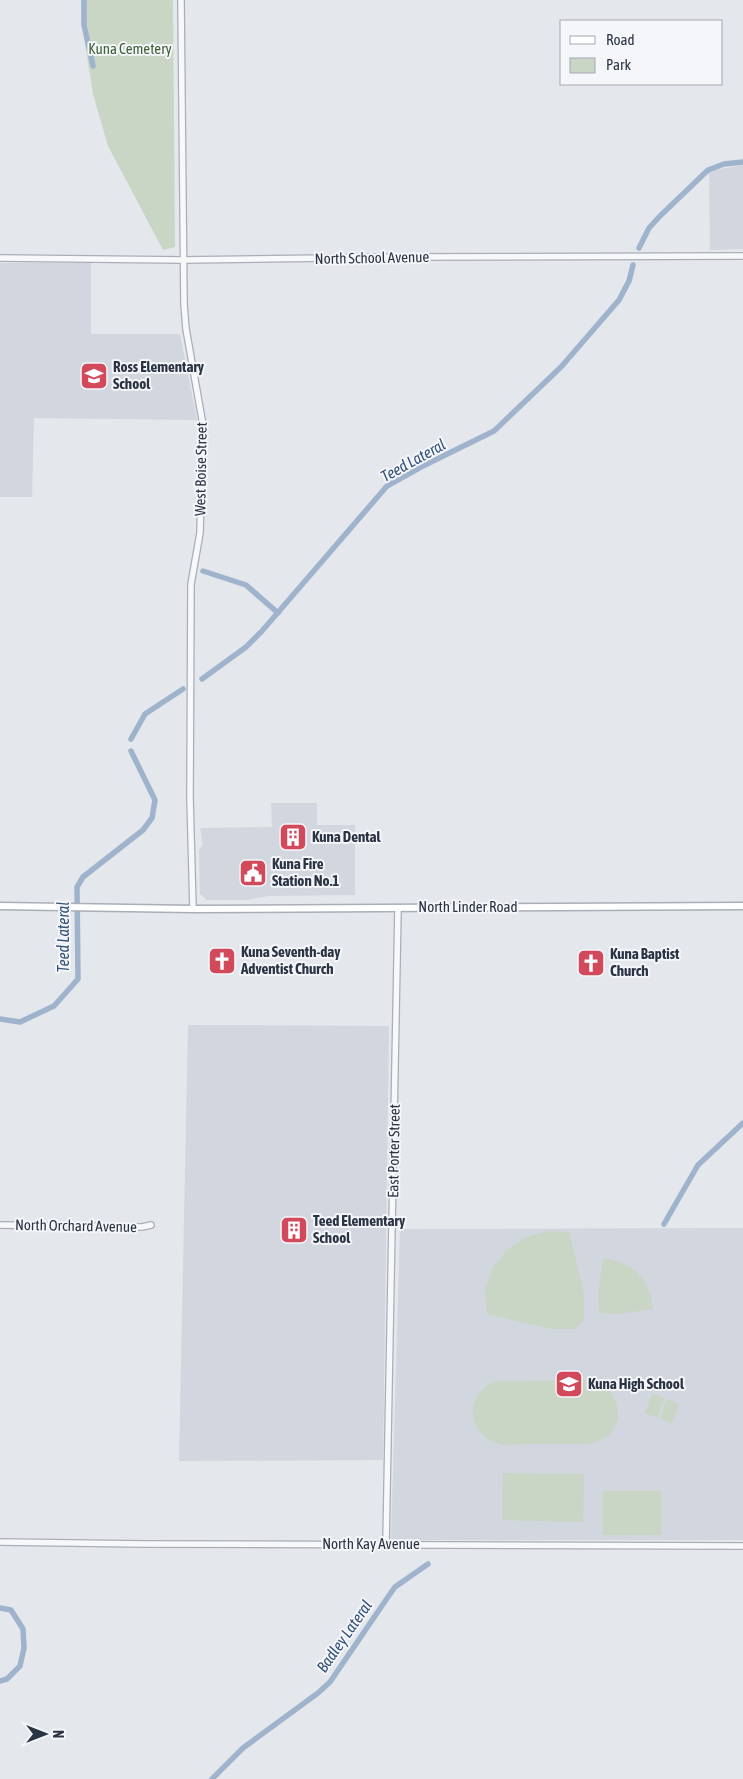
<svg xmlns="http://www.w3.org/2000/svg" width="743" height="1779" viewBox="0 0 743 1779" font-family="'Asap Condensed',sans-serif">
<rect width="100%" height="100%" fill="#e4e7ec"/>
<!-- built -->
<g fill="#d2d6de">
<polygon points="743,165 743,249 710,250 709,171"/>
<polygon points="0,263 91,263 91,334 180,334 197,420 34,418 32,497 0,497"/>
<polygon points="271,803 317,803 317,825 355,825 355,895 268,896 247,900 207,900 200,894 199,850 203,844 200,828 272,827"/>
<polygon points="188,1025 389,1026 383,1460 179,1461"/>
<polygon points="743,1228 743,1540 391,1540 400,1229"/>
</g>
<!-- green -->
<g fill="#c9d6c5">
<polygon points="81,0 173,0 175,247 163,250 108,146 93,94 82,24"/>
<polygon points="549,1231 569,1232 584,1294 584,1320 575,1329 551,1329 487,1314 485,1289 493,1267 507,1250 526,1237"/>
<path d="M603 1258C633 1263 650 1278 653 1309L618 1314 600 1313C595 1300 602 1273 603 1258Z"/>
<path d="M610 1380V1387H607C626 1411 621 1437 589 1444 568 1444 548 1444 527 1444 518 1444 508 1446 500 1444 484 1440 472 1427 473 1410 474 1396 483 1387 495 1381Z"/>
<polygon points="652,1394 664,1398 657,1418 645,1413"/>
<polygon points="667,1399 679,1404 672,1423 660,1419"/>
<polygon points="503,1473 584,1474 583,1522 502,1520"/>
<rect x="603" y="1491" width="58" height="44"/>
</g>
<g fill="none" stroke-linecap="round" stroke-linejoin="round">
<!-- canal -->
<g stroke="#9fb4cc" stroke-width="5.5">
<polyline points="84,0 84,25 93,66"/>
<polyline points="639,248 649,228 660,216 708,170 724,164 743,162"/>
<polyline points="203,571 246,585 278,613"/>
<polyline points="202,679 246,647 262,631 387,486 421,467 494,431 561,367 619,300 629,281 633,265"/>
<polyline points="131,739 145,714 183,689"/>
<polyline points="0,1019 20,1022 54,1006 78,979 77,887 83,877 143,830 152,818 155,800 131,751"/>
<polyline points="664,1224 698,1165 743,1123"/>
<polyline points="0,1608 11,1610 23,1629 24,1648 20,1666 7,1679 0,1681"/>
<polyline points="212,1779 243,1748 318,1693 330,1682 390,1594 395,1587 428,1564"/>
</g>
<!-- tertiary casing -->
<g stroke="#a9aeb7" stroke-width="8">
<g id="tertiary">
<polyline points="181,0 184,304 186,329 203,425 200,533 191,584 190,798 193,909"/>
<polyline points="0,258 183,260 404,257 743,256"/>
<polyline points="0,1225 142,1227 151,1225"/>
<polyline points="0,1542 145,1544 743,1546"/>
<polyline points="386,1544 398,908"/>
</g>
</g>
<!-- secondary casing -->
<g stroke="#a9aeb7" stroke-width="9">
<polyline id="secondary" points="0,906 193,909 743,906"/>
</g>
<!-- tertiary -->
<use href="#tertiary" stroke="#f7f8fa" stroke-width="5.5"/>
<!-- secondary -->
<use href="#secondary" stroke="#fff" stroke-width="6"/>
</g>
<!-- icons -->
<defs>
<g id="school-square" transform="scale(1.4375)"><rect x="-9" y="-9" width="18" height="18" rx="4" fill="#d1495b" stroke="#f4f6f9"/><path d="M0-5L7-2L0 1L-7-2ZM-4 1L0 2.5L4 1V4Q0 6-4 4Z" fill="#fff"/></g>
<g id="building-square" transform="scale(1.4375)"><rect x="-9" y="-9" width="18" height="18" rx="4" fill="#d1495b" stroke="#f4f6f9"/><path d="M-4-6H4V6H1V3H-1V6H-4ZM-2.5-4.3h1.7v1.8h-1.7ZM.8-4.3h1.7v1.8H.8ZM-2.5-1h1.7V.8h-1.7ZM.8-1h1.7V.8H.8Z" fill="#fff"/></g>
<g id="civic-square" transform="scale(1.4375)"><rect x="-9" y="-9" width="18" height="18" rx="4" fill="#d1495b" stroke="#f4f6f9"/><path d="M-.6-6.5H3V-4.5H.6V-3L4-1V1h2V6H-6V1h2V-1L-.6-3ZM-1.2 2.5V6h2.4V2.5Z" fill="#fff"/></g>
<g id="church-square" transform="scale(1.4375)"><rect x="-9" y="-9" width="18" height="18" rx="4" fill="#d1495b" stroke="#f4f6f9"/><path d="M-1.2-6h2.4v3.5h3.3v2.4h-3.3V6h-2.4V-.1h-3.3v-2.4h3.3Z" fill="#fff"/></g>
</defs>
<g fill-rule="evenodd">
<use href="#school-square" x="94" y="376"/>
<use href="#building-square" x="293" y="837"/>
<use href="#civic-square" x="253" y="873"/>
<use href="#church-square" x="222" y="961"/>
<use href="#church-square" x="591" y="963"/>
<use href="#building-square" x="294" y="1230"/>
<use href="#school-square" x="569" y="1384"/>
</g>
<g text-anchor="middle" stroke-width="4" stroke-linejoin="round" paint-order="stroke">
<!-- park labels -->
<g font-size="15" fill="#3f6138" stroke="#f4f6f9">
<text x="130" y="54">Kuna Cemetery</text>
</g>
<!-- street labels -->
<g font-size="15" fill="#2b3445" stroke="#f4f6f9">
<text transform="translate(372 258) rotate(-1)" y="5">North School Avenue</text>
<text transform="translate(201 469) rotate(-89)" y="5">West Boise Street</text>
<text x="468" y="912">North Linder Road</text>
<text transform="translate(394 1151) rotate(-89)" y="5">East Porter Street</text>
<text transform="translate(76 1226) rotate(1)" y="5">North Orchard Avenue</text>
<text x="371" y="1549">North Kay Avenue</text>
</g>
<!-- poi labels -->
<g font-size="15" font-weight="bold" fill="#2b3445" stroke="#f4f6f9" text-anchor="start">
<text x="113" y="372">Ross Elementary<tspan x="113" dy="17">School</tspan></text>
<text x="312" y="842">Kuna Dental</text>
<text x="272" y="869">Kuna Fire<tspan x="272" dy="17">Station No.1</tspan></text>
<text x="241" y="957">Kuna Seventh-day<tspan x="241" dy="17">Adventist Church</tspan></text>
<text x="610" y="959">Kuna Baptist<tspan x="610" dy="17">Church</tspan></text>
<text x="313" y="1226">Teed Elementary<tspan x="313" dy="17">School</tspan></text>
<text x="588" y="1389">Kuna High School</text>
</g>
<!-- water labels -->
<g font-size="16" font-style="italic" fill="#34527a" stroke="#f4f6f9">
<text transform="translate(413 460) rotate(-29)" y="6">Teed Lateral</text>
<text transform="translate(63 937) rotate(-90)" y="6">Teed Lateral</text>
<text transform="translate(344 1636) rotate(-55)" y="6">Badley Lateral</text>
</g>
</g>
<!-- legend -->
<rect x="560" y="20" width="162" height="65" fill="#f4f6f9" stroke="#a4a8b1"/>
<rect x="570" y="36" width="25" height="8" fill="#ffffff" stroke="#a4a8b1"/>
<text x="606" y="45" font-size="15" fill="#2b3445">Road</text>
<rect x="570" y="58" width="25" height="15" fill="#c9d6c5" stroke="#a4a8b1"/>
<text x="606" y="70" font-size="15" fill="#2b3445">Park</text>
<!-- north arrow -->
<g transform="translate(45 1734) rotate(90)" stroke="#f4f6f9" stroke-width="4" paint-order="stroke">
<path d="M0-4L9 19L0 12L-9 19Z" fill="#2b3445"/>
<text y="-8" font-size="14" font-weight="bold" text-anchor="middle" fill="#2b3445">N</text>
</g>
</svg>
